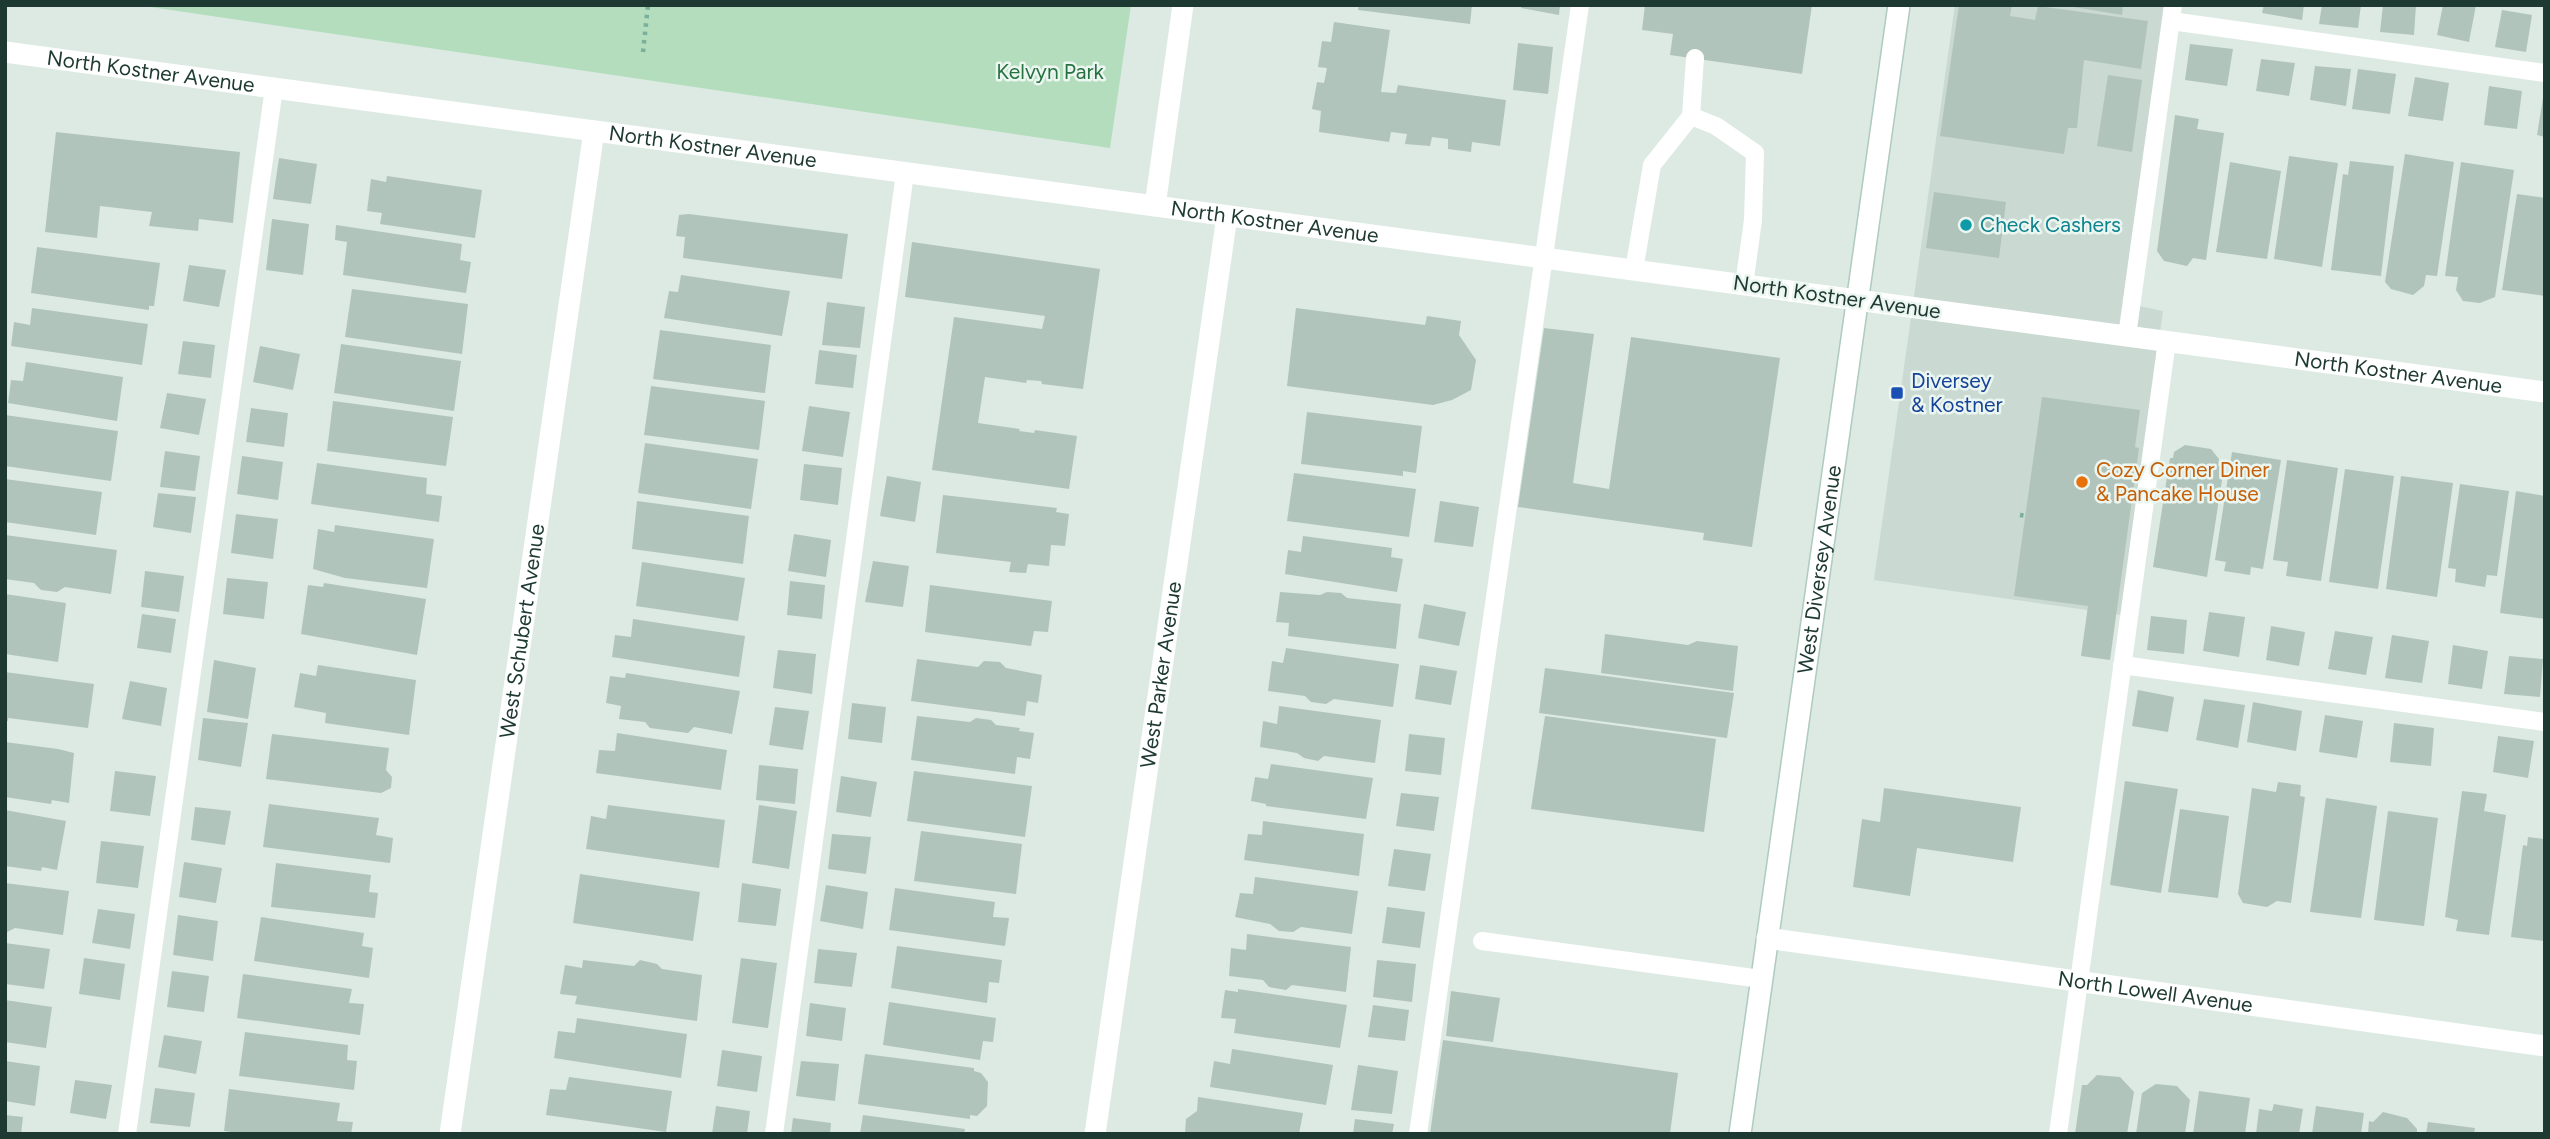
<svg xmlns="http://www.w3.org/2000/svg" width="2550" height="1139" viewBox="0 0 2550 1139" font-family="Figtree,sans-serif">
<rect width="100%" height="100%" fill="#dceae3"/>
<!-- built -->
<polygon fill="#cad9d2" points="1955,5 2177,5 2139,306 2163,311 2122,615 1874,580"/>
<!-- green -->
<polygon fill="#b3ddbc" points="137,5 1131,5 1110,148"/>
<!-- building -->
<g fill="#b1c4bc">
<polygon points="1359,5 1472,5 1470,24 1358,10"/>
<polygon points="1522,5 1560,5 1559,15 1521,8"/>
<polygon points="1645,5 1812,5 1802,74 1670,55 1673,34 1642,30"/>
<polygon points="1959,5 2012,5 2010,16 2035,20 2038,6 2148,21 2141,69 2084,60 2077,128 2068,128 2064,154 1940,136"/>
<polygon points="2062,5 2123,5 2122,15"/>
<polygon points="2264,5 2304,5 2302,20 2262,13"/>
<polygon points="2322,5 2361,5 2358,28 2319,24"/>
<polygon points="2383,5 2416,5 2414,35 2380,32"/>
<polygon points="2443,5 2476,5 2469,42 2437,35"/>
<polygon points="2502,10 2532,15 2526,52 2495,47"/>
<polygon points="1334,22 1390,30 1381,92 1396,93 1398,85 1506,100 1500,146 1472,142 1471,152 1448,149 1448,139 1432,137 1430,146 1405,144 1407,134 1391,132 1389,142 1319,132 1321,111 1312,109 1317,82 1324,83 1327,68 1318,67 1322,41 1331,42"/>
<polygon points="1518,43 1553,47 1548,94 1513,90"/>
<polygon points="2190,44 2233,49 2227,86 2185,80"/>
<polygon points="2261,59 2295,63 2289,96 2256,91"/>
<polygon points="2315,66 2351,69 2346,106 2310,100"/>
<polygon points="2358,69 2396,74 2390,114 2352,109"/>
<polygon points="2108,75 2142,80 2132,152 2097,146"/>
<polygon points="2415,77 2449,83 2443,121 2408,116"/>
<polygon points="2489,86 2522,91 2517,129 2484,125"/>
<polygon points="2543,98 2545,99 2545,137 2537,135"/>
<polygon points="2175,115 2199,119 2197,129 2224,133 2206,260 2193,258 2187,266 2164,261 2157,251"/>
<polygon points="56,132 240,152 233,223 199,219 198,231 149,226 152,212 100,206 97,238 45,232"/>
<polygon points="2405,154 2454,162 2437,276 2426,275 2424,286 2413,295 2391,289 2385,282"/>
<polygon points="2289,156 2338,163 2322,267 2274,259"/>
<polygon points="279,158 317,164 311,204 273,199"/>
<polygon points="2350,161 2394,166 2381,276 2331,270 2343,174 2348,175"/>
<polygon points="2230,162 2281,171 2267,259 2216,252"/>
<polygon points="2461,162 2514,170 2495,297 2480,303 2463,301 2456,290 2458,277 2445,276"/>
<polygon points="387,176 482,190 475,238 380,224 382,213 367,211 371,179 386,182"/>
<polygon points="1934,192 2006,202 1999,258 1926,248"/>
<polygon points="2517,194 2545,198 2545,296 2502,290"/>
<polygon points="689,214 848,234 842,279 683,258 685,237 676,236 679,215"/>
<polygon points="272,219 309,224 303,275 266,270"/>
<polygon points="336,225 462,244 460,260 471,262 466,293 343,275 347,242 335,240"/>
<polygon points="912,242 1100,269 1083,389 1042,384 1041,381 1027,380 1026,383 985,377 978,423 1020,429 1019,431 1034,433 1035,430 1077,436 1069,489 932,470 954,317 1042,329 1045,316 905,297"/>
<polygon points="37,247 160,263 154,306 149,306 149,310 31,293"/>
<polygon points="189,265 226,270 219,307 183,301"/>
<polygon points="681,275 790,291 782,336 664,318 669,291 678,292"/>
<polygon points="352,289 468,304 462,354 345,337"/>
<polygon points="827,302 865,307 860,348 822,345"/>
<polygon points="32,308 148,324 142,365 11,346 14,322 30,325"/>
<polygon points="1296,308 1425,325 1427,316 1461,321 1459,335 1476,360 1471,390 1452,400 1433,405 1287,386"/>
<polygon points="1544,328 1594,334 1573,483 1609,489 1631,337 1780,358 1752,547 1703,540 1704,533 1518,507"/>
<polygon points="660,330 771,345 765,393 653,379"/>
<polygon points="183,341 215,345 211,378 178,374"/>
<polygon points="341,344 461,361 454,411 334,393"/>
<polygon points="260,346 300,354 293,390 253,382"/>
<polygon points="819,350 857,355 853,388 815,384"/>
<polygon points="26,362 123,377 117,421 8,403 11,380 23,381"/>
<polygon points="651,386 765,401 759,450 644,435"/>
<polygon points="167,393 206,399 199,435 160,428"/>
<polygon points="2042,397 2140,410 2135,447 2139,448 2110,660 2081,656 2088,606 2014,596"/>
<polygon points="333,401 453,417 446,466 327,451"/>
<polygon points="809,406 850,412 843,457 802,451"/>
<polygon points="251,408 288,413 284,447 246,442"/>
<polygon points="1307,412 1422,426 1416,473 1403,471 1403,476 1301,464"/>
<polygon points="5,415 118,431 111,481 5,466"/>
<polygon points="645,443 758,459 751,509 638,493"/>
<polygon points="2185,445 2211,449 2219,459 2218,466 2224,467 2207,577 2153,567 2170,458 2173,458 2174,452"/>
<polygon points="165,451 200,456 195,491 160,487"/>
<polygon points="2232,452 2281,460 2263,569 2251,567 2250,575 2224,571 2226,562 2215,560"/>
<polygon points="242,456 283,462 278,500 237,494"/>
<polygon points="2287,460 2338,468 2321,581 2286,576 2288,562 2273,560"/>
<polygon points="317,463 427,478 426,494 442,496 439,522 311,504"/>
<polygon points="804,464 842,468 838,505 800,500"/>
<polygon points="2345,469 2394,476 2378,589 2329,582"/>
<polygon points="1294,473 1416,489 1409,537 1287,521"/>
<polygon points="887,476 921,482 915,522 880,516"/>
<polygon points="2401,476 2453,483 2437,597 2386,589"/>
<polygon points="5,479 102,492 96,535 5,522 7,503 5,503"/>
<polygon points="2460,484 2509,491 2497,576 2487,575 2485,587 2455,582 2456,569 2448,568"/>
<polygon points="2516,491 2545,496 2545,619 2500,613"/>
<polygon points="158,493 196,497 191,533 153,527"/>
<polygon points="943,495 1057,508 1056,512 1069,514 1065,546 1051,545 1049,566 1028,564 1026,573 1009,572 1011,562 936,553"/>
<polygon points="637,501 749,516 743,564 632,549"/>
<polygon points="1440,501 1479,507 1473,547 1434,542"/>
<polygon points="236,514 278,519 273,559 231,553"/>
<polygon points="335,525 434,539 427,588 345,578 313,569 318,529 334,532"/>
<polygon points="794,534 831,540 826,577 788,571"/>
<polygon points="5,535 117,550 111,594 65,587 57,592 41,590 34,583 5,579"/>
<polygon points="1303,536 1392,548 1391,557 1403,559 1397,592 1285,574 1288,550 1301,552"/>
<polygon points="873,561 909,566 903,607 865,602"/>
<polygon points="642,562 745,578 738,621 636,606"/>
<polygon points="145,571 184,576 179,612 141,607"/>
<polygon points="227,578 268,582 264,619 223,614"/>
<polygon points="790,581 825,585 822,619 787,615"/>
<polygon points="324,583 426,599 417,655 301,634 308,585 323,587"/>
<polygon points="930,585 1052,601 1048,632 1034,631 1031,646 925,632"/>
<polygon points="1280,592 1320,595 1327,592 1341,593 1347,598 1401,604 1396,649 1288,636 1289,623 1276,622"/>
<polygon points="5,594 66,603 58,662 5,654"/>
<polygon points="1424,604 1466,612 1459,646 1418,638"/>
<polygon points="2209,612 2245,617 2239,657 2203,651"/>
<polygon points="142,614 176,619 171,653 137,648"/>
<polygon points="2151,616 2187,620 2184,654 2147,650"/>
<polygon points="633,619 745,636 739,677 612,657 615,635 631,637"/>
<polygon points="2271,626 2305,632 2299,666 2266,660"/>
<polygon points="2335,631 2373,637 2366,675 2328,669"/>
<polygon points="1605,634 1688,645 1697,641 1738,646 1733,691 1601,673"/>
<polygon points="2392,635 2429,641 2422,683 2385,678"/>
<polygon points="2453,645 2488,651 2482,689 2448,684"/>
<polygon points="1286,648 1399,664 1393,707 1334,699 1326,704 1311,702 1305,696 1268,691 1272,661 1283,663"/>
<polygon points="778,650 816,654 812,694 773,688"/>
<polygon points="2509,656 2543,659 2540,697 2504,694"/>
<polygon points="917,659 978,667 984,661 1000,662 1006,668 1042,675 1038,703 1027,701 1025,716 911,701"/>
<polygon points="214,660 256,668 248,719 207,712"/>
<polygon points="318,665 416,680 409,735 325,723 326,713 294,707 300,673 316,676"/>
<polygon points="1420,665 1457,671 1451,705 1415,699"/>
<polygon points="1545,668 1734,693 1727,738 1539,713"/>
<polygon points="5,672 94,684 88,728 8,718 8,721 5,720"/>
<polygon points="626,673 740,691 732,734 694,727 688,733 650,728 645,722 619,719 621,706 606,703 610,676 625,678"/>
<polygon points="130,681 167,688 161,726 122,719"/>
<polygon points="2138,690 2174,697 2168,732 2132,726"/>
<polygon points="2204,699 2245,705 2238,748 2196,740"/>
<polygon points="2253,702 2302,711 2296,751 2247,742"/>
<polygon points="852,703 886,707 882,743 848,739"/>
<polygon points="1279,706 1381,720 1375,763 1324,756 1318,761 1304,758 1297,753 1260,747 1263,721 1277,724"/>
<polygon points="775,707 809,711 803,750 769,745"/>
<polygon points="2325,715 2363,721 2357,758 2319,752"/>
<polygon points="917,716 970,722 976,718 991,720 996,725 1020,728 1019,731 1034,733 1030,759 1017,757 1015,774 911,760"/>
<polygon points="1545,716 1716,739 1704,832 1531,809"/>
<polygon points="203,718 248,723 241,767 198,760"/>
<polygon points="2394,723 2434,728 2431,766 2390,762"/>
<polygon points="617,733 727,750 721,790 596,773 599,750 615,751"/>
<polygon points="272,734 389,748 386,770 392,777 391,788 381,793 266,779"/>
<polygon points="1409,734 1445,738 1441,775 1405,771"/>
<polygon points="2498,736 2534,741 2528,778 2493,772"/>
<polygon points="5,742 58,749 74,753 69,803 52,800 51,804 5,797"/>
<polygon points="1271,764 1373,778 1366,819 1266,806 1266,804 1251,801 1255,777 1268,779"/>
<polygon points="759,765 798,769 795,804 756,800"/>
<polygon points="115,771 156,776 150,816 110,811"/>
<polygon points="914,771 1032,786 1025,837 907,821"/>
<polygon points="841,776 877,782 871,817 836,812"/>
<polygon points="2125,781 2178,789 2161,893 2110,885"/>
<polygon points="2278,782 2301,785 2300,796 2305,797 2291,903 2277,901 2267,907 2243,903 2238,894 2252,788 2276,792"/>
<polygon points="1884,788 2021,807 2013,862 1917,848 1910,896 1853,887 1862,819 1880,822"/>
<polygon points="2462,791 2487,794 2484,811 2506,815 2489,935 2456,931 2458,920 2445,917"/>
<polygon points="1401,793 1439,797 1434,831 1396,826"/>
<polygon points="2326,798 2377,806 2361,918 2310,912"/>
<polygon points="269,804 379,818 376,835 393,838 390,863 263,847"/>
<polygon points="608,805 725,820 719,868 586,849 591,816 606,819"/>
<polygon points="759,805 797,811 789,869 752,863"/>
<polygon points="195,807 231,811 225,845 191,840"/>
<polygon points="2180,809 2229,816 2218,898 2168,892"/>
<polygon points="5,810 66,821 57,870 42,867 41,871 5,866"/>
<polygon points="2388,811 2438,818 2424,926 2374,920"/>
<polygon points="1263,821 1364,834 1359,876 1244,860 1248,834 1262,835"/>
<polygon points="921,831 1022,844 1016,894 914,881"/>
<polygon points="832,834 871,837 866,874 828,869"/>
<polygon points="2528,837 2545,839 2545,941 2511,937 2523,845 2527,846"/>
<polygon points="101,841 144,846 138,888 96,883"/>
<polygon points="1394,849 1431,854 1425,891 1388,886"/>
<polygon points="184,862 222,868 216,903 179,897"/>
<polygon points="276,863 371,875 369,892 378,893 375,918 271,907"/>
<polygon points="580,874 700,892 693,941 573,923"/>
<polygon points="1255,877 1358,891 1352,934 1301,927 1293,932 1279,931 1270,924 1235,917 1240,893 1253,894"/>
<polygon points="5,883 69,891 63,935 15,928 5,933"/>
<polygon points="742,883 781,889 776,926 738,922"/>
<polygon points="826,885 868,892 863,929 820,921"/>
<polygon points="895,888 995,902 993,917 1009,918 1005,946 889,930"/>
<polygon points="1387,907 1425,912 1420,948 1382,943"/>
<polygon points="98,909 135,914 130,949 92,943"/>
<polygon points="178,915 218,921 213,961 173,955"/>
<polygon points="261,917 364,933 362,946 373,948 369,978 254,961"/>
<polygon points="1247,934 1351,947 1346,992 1292,985 1286,990 1269,987 1263,980 1229,976 1231,948 1246,950"/>
<polygon points="5,943 50,949 44,989 5,984"/>
<polygon points="897,946 1002,960 999,983 989,982 987,1003 891,988"/>
<polygon points="818,949 857,953 852,987 814,983"/>
<polygon points="84,958 125,964 120,1000 79,994"/>
<polygon points="741,958 777,963 768,1028 732,1023"/>
<polygon points="583,960 634,966 640,960 657,964 662,969 702,975 697,1021 575,1004 577,996 560,994 565,965 582,968"/>
<polygon points="1377,960 1416,964 1412,1002 1373,997"/>
<polygon points="172,971 209,976 204,1012 167,1007"/>
<polygon points="243,974 352,989 349,1003 364,1004 360,1035 237,1018"/>
<polygon points="1238,989 1347,1005 1340,1048 1234,1033 1236,1019 1221,1018 1225,990 1238,992"/>
<polygon points="1451,991 1500,998 1493,1042 1446,1036"/>
<polygon points="5,1000 52,1007 46,1048 5,1042"/>
<polygon points="889,1002 996,1018 993,1042 983,1041 980,1060 883,1045"/>
<polygon points="810,1003 846,1008 842,1041 806,1036"/>
<polygon points="1373,1005 1409,1010 1405,1041 1368,1037"/>
<polygon points="577,1018 687,1034 681,1078 554,1058 558,1031 575,1033"/>
<polygon points="245,1032 348,1045 347,1060 357,1061 354,1090 239,1076"/>
<polygon points="164,1035 202,1041 196,1074 158,1067"/>
<polygon points="1443,1040 1678,1073 1670,1134 1430,1134"/>
<polygon points="1232,1049 1333,1065 1326,1105 1210,1087 1214,1061 1230,1064"/>
<polygon points="722,1050 762,1056 757,1092 717,1086"/>
<polygon points="865,1054 974,1068 974,1071 981,1073 988,1082 987,1106 977,1116 970,1115 970,1119 858,1104"/>
<polygon points="5,1061 40,1066 35,1106 5,1101"/>
<polygon points="801,1061 839,1064 835,1101 796,1096"/>
<polygon points="1358,1065 1398,1071 1392,1114 1351,1110"/>
<polygon points="2097,1075 2120,1077 2134,1092 2127,1134 2075,1134 2082,1085 2087,1085"/>
<polygon points="569,1077 672,1091 666,1132 546,1115 550,1089 566,1090"/>
<polygon points="75,1080 112,1085 106,1119 70,1113"/>
<polygon points="2156,1084 2177,1086 2190,1100 2185,1134 2136,1134 2142,1093"/>
<polygon points="155,1088 195,1093 190,1127 150,1123"/>
<polygon points="229,1089 340,1103 337,1121 353,1122 351,1134 245,1134 224,1131"/>
<polygon points="2199,1091 2250,1098 2245,1134 2193,1134"/>
<polygon points="1198,1097 1303,1113 1299,1134 1185,1134 1186,1119 1197,1111"/>
<polygon points="2274,1104 2303,1109 2299,1134 2256,1134 2259,1109 2272,1111"/>
<polygon points="716,1106 750,1111 747,1134 712,1134"/>
<polygon points="2316,1106 2364,1113 2361,1134 2312,1134"/>
<polygon points="2383,1112 2407,1118 2417,1129 2417,1134 2368,1134 2369,1121 2373,1122"/>
<polygon points="5,1115 23,1117 21,1134 5,1134"/>
<polygon points="863,1115 965,1129 964,1134 860,1134"/>
<polygon points="793,1118 831,1123 830,1134 791,1134"/>
<polygon points="1355,1119 1394,1124 1392,1134 1353,1134"/>
<polygon points="2428,1122 2475,1128 2474,1134 2426,1134"/>
</g>
<g fill="none" stroke-linecap="round" stroke-linejoin="round">
<!-- secondary casing -->
<g stroke="#afcabf" stroke-width="24">
<g id="secondary">
<path id="s6" d="M1740 1134 1899 5"/>
</g>
</g>
<!-- path -->
<g stroke="#7aaf9c" stroke-width="4.5" stroke-dasharray="3.5 5" stroke-linecap="butt">
<polyline points="643,52 648,5"/>
<polyline points="2020,515 2026,516"/>
</g>
<!-- service -->
<g stroke="#fff" stroke-width="18">
<polyline points="2171,21 2545,73"/>
<polyline points="1695,58 1691,116 1716,126 1755,153 1753,220 1744,285"/>
<polyline points="1634,270 1652,165 1691,116"/>
<polyline points="2127,336 2173,5"/>
<polyline points="2122,665 2545,722"/>
<polyline points="1482,941 1761,979"/>
<polyline points="127,1134 274,88"/>
<polyline points="774,1134 905,173"/>
<polyline points="1418,1134 1580,5"/>
<polyline points="2058,1134 2167,341"/>
</g>
<!-- minor -->
<g stroke="#fff" stroke-width="21">
<polyline points="1155,206 1183,5"/>
<path id="s1" d="M1857 300 2545 392"/>
<path id="s2" d="M1767 938 2545 1046"/>
<path id="s3" d="M450 1134 594 131"/>
<path id="s4" d="M1095 1134 1227 216"/>
</g>
<!-- tertiary -->
<path stroke="#fff" stroke-width="21" id="s5" d="M5 52 1857 300"/>
<!-- secondary -->
<use href="#secondary" stroke="#fff" stroke-width="21"/>
</g>
<!-- markers -->
<circle fill="#0f9aa8" stroke="#ecf6f1" stroke-width="2.5" cx="1966" cy="225" r="7"/>
<rect fill="#1a4fb4" stroke="#ecf6f1" stroke-width="2.5" x="1890" y="386" width="14" height="14" rx="3.5"/>
<circle fill="#e8710a" stroke="#ecf6f1" stroke-width="2.5" cx="2082" cy="482" r="7"/>
<g text-anchor="middle" stroke-width="5" stroke-linejoin="round" paint-order="stroke">
<!-- street labels -->
<g font-size="21" fill="#1d3931" stroke="#ecf6f1">
<text dy="7" stroke="none"><textPath href="#s5" startOffset="147">North Kostner Avenue</textPath></text>
<text dy="7" stroke="none"><textPath href="#s5" startOffset="714">North Kostner Avenue</textPath></text>
<text dy="7" stroke="none"><textPath href="#s5" startOffset="1281">North Kostner Avenue</textPath></text>
<text transform="translate(1837 297) rotate(8)" y="7">North Kostner Avenue</text>
<text dy="7" stroke="none"><textPath href="#s1" startOffset="546">North Kostner Avenue</textPath></text>
<text dy="7" stroke="none"><textPath href="#s6" startOffset="570">West Diversey Avenue</textPath></text>
<text dy="7" stroke="none"><textPath href="#s3" startOffset="508">West Schubert Avenue</textPath></text>
<text dy="7" stroke="none"><textPath href="#s4" startOffset="464">West Parker Avenue</textPath></text>
<text dy="7" stroke="none"><textPath href="#s2" startOffset="392">North Lowell Avenue</textPath></text>
</g>
<!-- park labels -->
<g font-size="21" fill="#267240" stroke="#ecf6f1">
<text x="1050" y="79">Kelvyn Park</text>
</g>
<!-- culture labels -->
<g font-size="21" fill="#0d838f" stroke="#ecf6f1" text-anchor="start">
<text x="1980" y="232">Check Cashers</text>
</g>
<!-- transit labels -->
<g font-size="21" fill="#164399" stroke="#ecf6f1" text-anchor="start">
<text x="1911" y="388">Diversey<tspan x="1911" dy="24">&amp; Kostner</tspan></text>
</g>
<!-- food labels -->
<g font-size="21" fill="#c56008" stroke="#ecf6f1" text-anchor="start">
<text x="2096" y="477">Cozy Corner Diner<tspan x="2096" dy="24">&amp; Pancake House</tspan></text>
</g>
</g>
<!-- border -->
<rect width="2550" height="1139" fill="none" stroke="#1d3931" stroke-width="14"/>
</svg>
